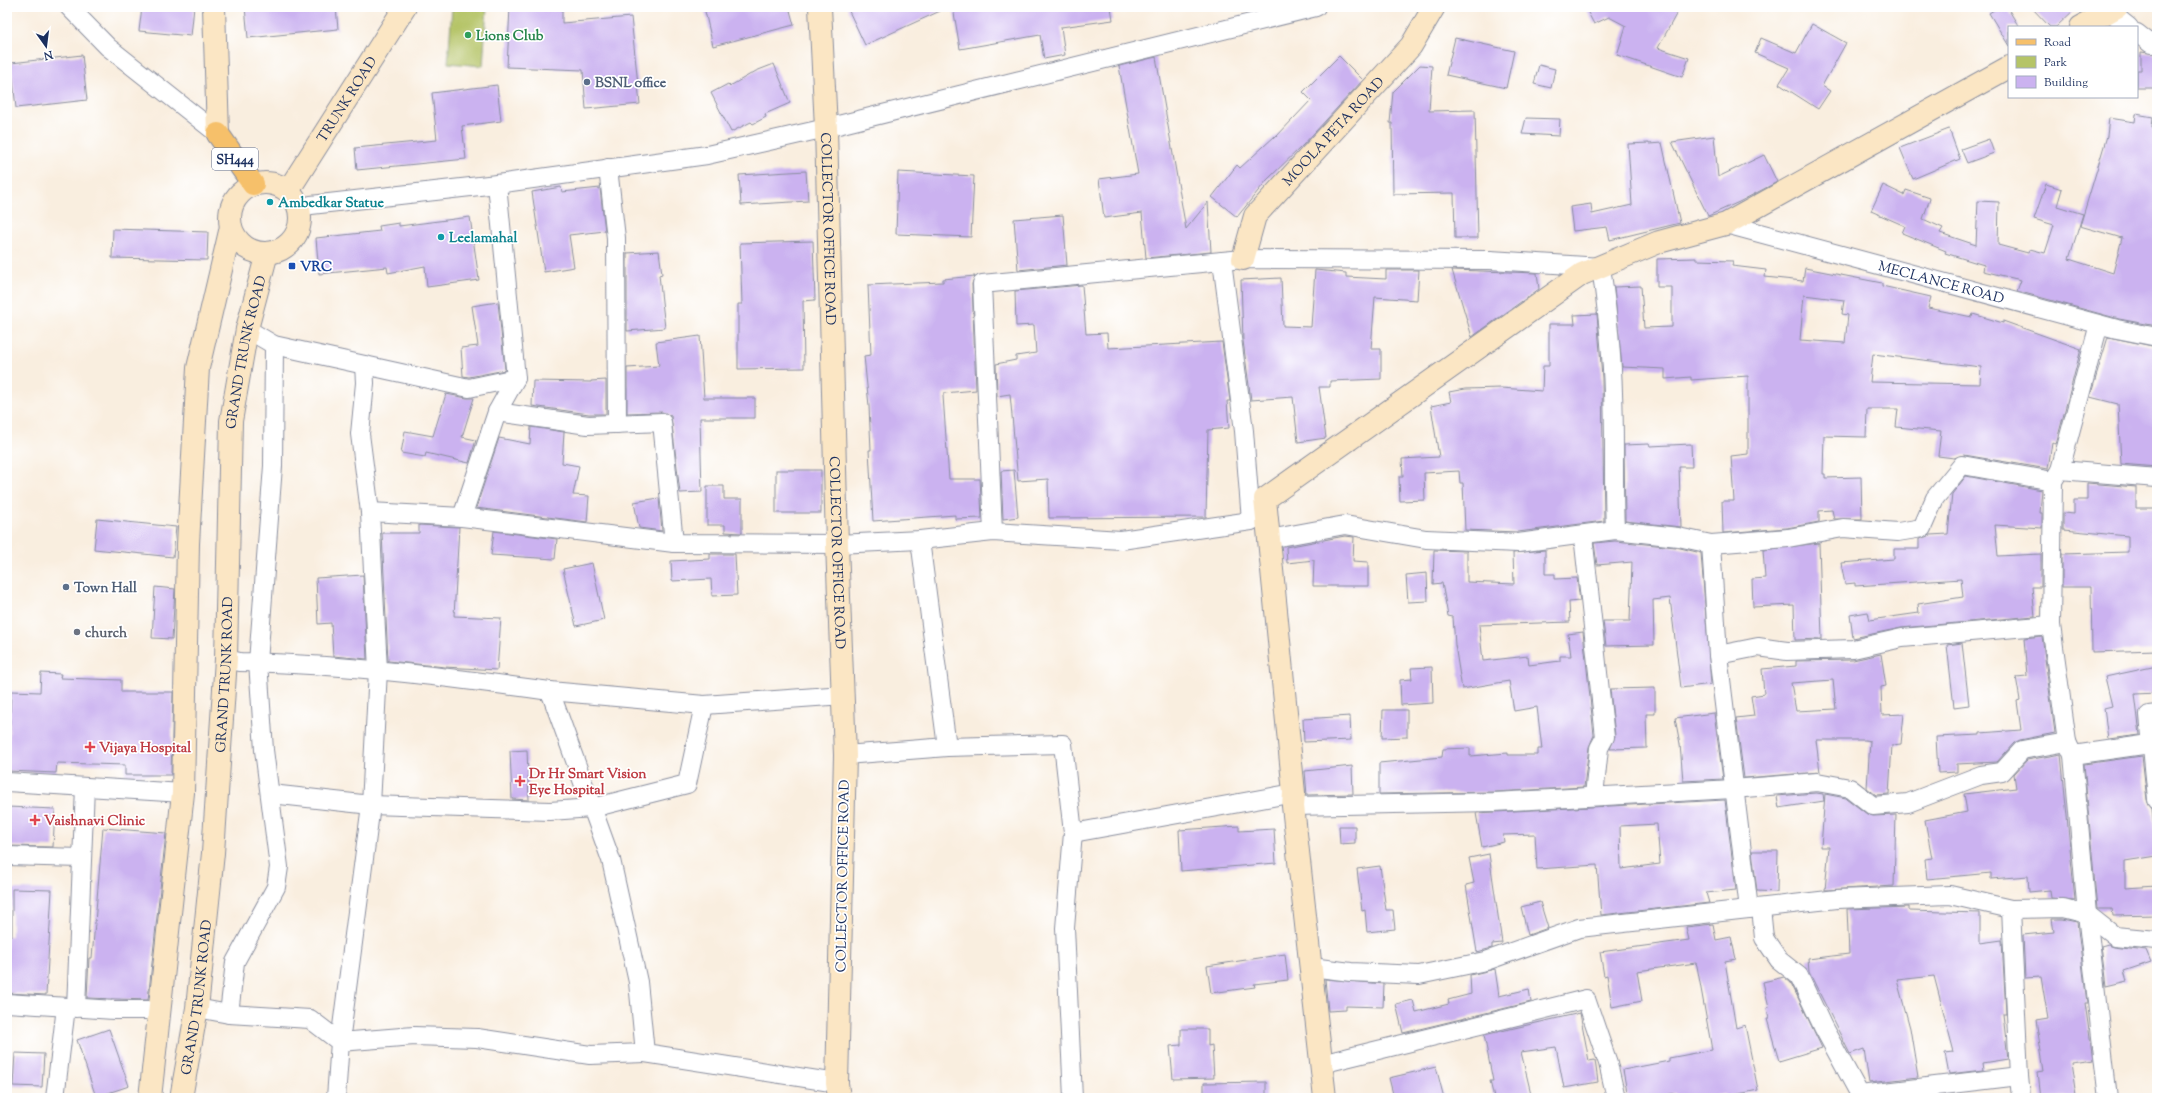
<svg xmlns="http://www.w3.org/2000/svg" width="2164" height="1105" viewBox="0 0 2164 1105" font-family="'Sorts Mill Goudy',serif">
<rect width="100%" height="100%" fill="#fff"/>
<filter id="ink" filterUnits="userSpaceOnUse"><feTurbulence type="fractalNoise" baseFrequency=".025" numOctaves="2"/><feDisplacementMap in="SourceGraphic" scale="8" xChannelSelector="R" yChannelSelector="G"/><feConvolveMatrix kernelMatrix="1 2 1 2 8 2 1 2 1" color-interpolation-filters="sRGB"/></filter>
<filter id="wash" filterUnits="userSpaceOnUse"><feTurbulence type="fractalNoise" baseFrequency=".012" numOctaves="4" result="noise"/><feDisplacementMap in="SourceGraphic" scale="16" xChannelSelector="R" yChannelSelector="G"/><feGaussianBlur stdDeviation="0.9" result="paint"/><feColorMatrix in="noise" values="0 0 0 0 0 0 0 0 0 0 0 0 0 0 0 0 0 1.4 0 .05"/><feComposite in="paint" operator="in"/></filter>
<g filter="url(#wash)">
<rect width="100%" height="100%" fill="#f9eedf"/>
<!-- green -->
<polygon fill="#b5c467" stroke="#687a62" points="452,7 487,7 483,66 448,63"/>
<g id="blocks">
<!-- building -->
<g fill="#cbb2f0" fill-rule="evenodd">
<polygon points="142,7 194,7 191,36 139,31"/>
<polygon points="245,7 336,7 338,29 248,38"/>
<polygon points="510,7 562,7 562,23 631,17 640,104 586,109 583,70 507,67"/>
<polygon points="704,7 789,7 794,25 713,46"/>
<polygon points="847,7 949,7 865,45"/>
<polygon points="953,7 1111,7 1113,20 1061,27 1065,55 1044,59 1040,35 960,49"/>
<polygon points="1585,7 1680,7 1658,48 1689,58 1682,77 1617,55 1626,26 1609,17 1594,24"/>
<polygon points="1999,7 2007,7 2019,27 2009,27 2009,46 1989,13"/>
<polygon points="2031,7 2077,7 2056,27 2050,27"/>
<polygon points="1812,24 1846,43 1822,86 1830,91 1818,109 1779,84 1789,68 1755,53 1761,38 1796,53"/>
<polygon points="1455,38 1514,51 1506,88 1446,75"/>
<polygon points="2141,52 2157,54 2157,88 2137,88 2137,70 2141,70"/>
<polygon points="82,55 87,100 16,108 11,63"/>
<polygon points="1339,56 1363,80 1303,145 1267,180 1237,217 1212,197 1237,165 1240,168 1275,136 1276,137 1311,100 1303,92"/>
<polygon points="1156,57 1186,229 1208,202 1211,252 1146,258 1142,213 1104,218 1099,179 1138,174 1119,66"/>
<polygon points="774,64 790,103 765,114 766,117 753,124 751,122 731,132 711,93 728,84 730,86 756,71"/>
<polygon points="1420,65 1432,66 1429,111 1475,110 1478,238 1455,238 1454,193 1393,194 1392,123 1390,123 1393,92"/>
<polygon points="1539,65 1555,69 1551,88 1534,84"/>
<polygon points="497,85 501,121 462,126 466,159 357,170 355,148 437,140 432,93"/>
<polygon points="2136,114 2153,117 2152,127 2157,128 2157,326 2119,319 2017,291 2021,280 1983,271 1984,265 1945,253 1946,251 1902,233 1905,226 1871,211 1883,185 1904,195 1906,190 1930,198 1923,219 1943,228 1940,233 1976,245 1978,201 1999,202 1998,245 2028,253 2030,249 2045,253 2054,225 2034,219 2046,184 2062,189 2057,206 2083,214 2069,259 2113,273 2122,238 2080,226 2107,136 2109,118 2135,122"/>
<polygon points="1526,118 1560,119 1559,136 1522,134"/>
<polygon points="1949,129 1960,159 1913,179 1900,148"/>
<polygon points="1714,136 1718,177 1764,155 1777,182 1739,202 1708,216 1672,142"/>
<polygon points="1989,139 1994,153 1967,163 1961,149"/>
<polygon points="1649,143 1649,144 1662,143 1680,223 1610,240 1607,227 1573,231 1570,207 1591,204 1592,214 1632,205 1628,144"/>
<polygon points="806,171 808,201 741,205 739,175"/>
<polygon points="898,172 974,176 971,237 896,234"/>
<polygon points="561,187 562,192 600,188 605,231 569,235 574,267 544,272 532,192"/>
<polygon points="1063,215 1067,265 1018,270 1014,219"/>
<polygon points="470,217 479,280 427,287 425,266 388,273 387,267 319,274 316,238 380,231 379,226 399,223 399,226"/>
<polygon points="113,229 208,232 207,260 112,258"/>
<polygon points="813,241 815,300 803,301 804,368 738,369 738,304 742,304 740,243"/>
<polygon points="659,251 662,274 659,275 665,328 627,331 627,253"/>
<path d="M1696 258V260L1733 261 1732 266 1766 270 1765 277 1803 281 1805 268 1882 283V286L1931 297 1928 308 1972 317 1973 314 2003 323V321L2081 349 2056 444 2052 442 2048 469 1964 455 1954 458 1938 456 1941 431 1896 427 1898 409H1867L1866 437 1824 436 1823 474H1825V478L1861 477 1862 519H1834L1832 510 1819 511V522L1787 528 1723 533 1722 501H1734L1731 456 1748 454V376L1691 380V377L1665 379V369L1622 367 1614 287 1641 286 1644 328 1672 327V287H1657V259ZM1804 295 1844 300 1842 314 1848 315 1845 343 1800 340ZM1873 354 1981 367 1980 384 1870 382Z"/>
<polygon points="1315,270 1346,273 1346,277 1386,279 1386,270 1419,270 1417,300 1375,297 1371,349 1381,349 1381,379 1330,381 1330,387 1319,387 1326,438 1298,442 1293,397 1251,400 1243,341 1241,280 1281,278 1283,326 1311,327"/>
<polygon points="1452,270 1537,273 1539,289 1472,337"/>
<polygon points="975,276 972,284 976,390 944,393 943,396 949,479 980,479 982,518 955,519 955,515 873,521 869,450 871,450 869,406 864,356 871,355 868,285 943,282 943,279"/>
<polygon points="1082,285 1086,334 1107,333 1108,348 1222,342 1230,401 1227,401 1229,428 1208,430 1206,517 1049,518 1048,479 1018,481 1010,394 997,396 996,364 1016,360 1016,356 1036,353 1034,325 1016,326 1015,291"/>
<polygon points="498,302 505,370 469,377 463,376 461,348 478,346 472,306"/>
<polygon points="1597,314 1602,378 1604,521 1518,532 1465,530 1463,483 1460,483 1459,471 1424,473 1425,500 1400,501 1399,477 1403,477 1402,459 1439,457 1431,406 1451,402 1449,392 1465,389 1501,388 1542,391 1543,366 1549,366 1549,324 1575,324 1574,315"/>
<polygon points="700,336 704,398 755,398 755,418 700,418 702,492 680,493 671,416 662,412 627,413 627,368 659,366 656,342"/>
<polygon points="2108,337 2157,347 2157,467 2121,464 2118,404 2090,397"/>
<polygon points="606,380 606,414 589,414 532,406 533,381 591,382 591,381"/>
<polygon points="446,394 467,398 474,398 462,437 476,440 469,463 426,453 425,457 401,453 405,431 433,436"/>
<polygon points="531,427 564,432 562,463 579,466 573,495 589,496 587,522 476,508 499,438 530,444"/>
<polygon points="1649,444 1650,446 1691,444 1692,467 1679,467 1681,527 1625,521 1624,445"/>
<rect x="776" y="470" width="45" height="43"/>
<polygon points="1014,470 1018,517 1003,519 1001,471"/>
<polygon points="1966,476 2042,490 2040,513 2042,513 2042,528 1995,525 1998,556 2041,554 2041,587 2032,587 2035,616 1901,628 1853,638 1850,615 1868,612 1870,620 1919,613 1918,604 1963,597 1961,579 1855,586 1855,583 1845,584 1841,563 1894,559 1894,549 1919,549 1919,539 1930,535 1948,534 1952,494"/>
<polygon points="2087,483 2136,487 2136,508 2157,508 2157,650 2092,652 2091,587 2062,587 2062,554 2128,552 2128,536 2063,530 2063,513 2074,514 2074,500 2087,500"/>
<polygon points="707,486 724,486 724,499 742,499 742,533 725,532 725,525 707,525"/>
<polygon points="659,498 662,531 639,528 634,502"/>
<polygon points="97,519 176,527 173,557 94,549"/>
<polygon points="419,525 459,527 454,616 501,618 497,670 445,667 388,661 382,533 419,533"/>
<polygon points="494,531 557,539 555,559 491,555"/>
<polygon points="1345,536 1354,537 1353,561 1368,562 1368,586 1313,586 1314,560 1287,563 1286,547"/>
<polygon points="1615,541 1676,547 1701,553 1711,684 1681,688 1670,598 1653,600 1654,645 1606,646 1603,621 1630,621 1632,562 1597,565 1594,543"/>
<polygon points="1819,543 1822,639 1795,640 1794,605 1753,607 1752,579 1765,578 1763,550"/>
<polygon points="1434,550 1467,551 1467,582 1514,584 1513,553 1545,550 1545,574 1555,574 1555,579 1577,578 1580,601 1569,602 1570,622 1479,625 1483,661 1528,656 1529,665 1560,661 1560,656 1571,656 1568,634 1583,632 1594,735 1589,747 1584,787 1494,792 1379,794 1379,763 1442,757 1443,749 1470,748 1470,756 1508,753 1508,755 1538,755 1538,749 1542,749 1537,707 1514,711 1509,681 1462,689 1455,645 1453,617 1448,616 1442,583 1433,584"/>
<polygon points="710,554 735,554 737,595 712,596 711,579 672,581 671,561 710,559"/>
<polygon points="592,563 604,620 576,626 563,569"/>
<polygon points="1427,573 1428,601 1408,602 1406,575"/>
<polygon points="363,575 367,659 333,656 331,623 318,624 316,578"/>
<polygon points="155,587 175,589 172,639 152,638"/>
<polygon points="2042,636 2055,733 2020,740 2014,743 1997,762 1957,764 1957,772 1938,773 1936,737 1980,735 1980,733 2021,730 2017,701 2020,700 2016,677 2027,676 2024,638"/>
<polygon points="1962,643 1969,705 1954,707 1947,645"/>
<path d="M1881 654 1886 686 1881 687 1882 715 1904 714 1901 744 1892 745 1889 794 1876 795 1867 788 1870 741 1865 740H1816L1820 772 1744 778 1736 718 1754 716 1751 696 1764 694 1762 669 1796 666V661L1853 660ZM1833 680 1836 709 1796 711 1791 683Z"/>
<polygon points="2157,666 2157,693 2135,694 2140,735 2108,739 2104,708 2112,706 2105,677"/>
<polygon points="1432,667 1433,703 1401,705 1400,680 1412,679 1411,668"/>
<polygon points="41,673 61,674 60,678 121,680 121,692 173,692 171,775 125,775 125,765 57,763 56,773 8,771 11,691 40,692"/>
<polygon points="1655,688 1655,714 1646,714 1647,748 1610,749 1615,736 1610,689"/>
<polygon points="1383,710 1407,710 1407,737 1382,738"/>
<polygon points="1714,713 1723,779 1683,781 1680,744 1675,718"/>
<polygon points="1350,716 1351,740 1304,742 1303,719"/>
<polygon points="527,750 529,800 512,799 510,751"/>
<polygon points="2061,754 2075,900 2051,898 2050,890 2029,892 2028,876 1991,879 1991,873 1927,879 1925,859 1932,858 1925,820 1967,812 1964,794 2016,788 2014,774 2027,760"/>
<polygon points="2142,756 2147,800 2152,808 2157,856 2125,861 2125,888 2157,886 2157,915 2113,916 2112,909 2097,909 2084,764"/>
<polygon points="1352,766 1353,794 1307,795 1305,771"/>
<polygon points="1816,793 1823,794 1824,801 1779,808 1777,796"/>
<polygon points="1825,794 1846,798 1867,814 1873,816 1896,815 1894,886 1825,890 1829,847 1821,847"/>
<path d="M1725 800 1736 890 1706 893 1709 903 1601 915 1597 865 1537 869 1535 834 1503 835 1504 842 1482 847 1476 813ZM1657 824 1660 864 1621 869 1620 826Z"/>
<polygon points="7,807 55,809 53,847 7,846"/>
<polygon points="1239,826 1239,831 1274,829 1276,863 1181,871 1179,830"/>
<polygon points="1339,826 1355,826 1355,843 1340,844"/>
<polygon points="103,828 166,833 148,1000 87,998 89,958 92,958"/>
<polygon points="1752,851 1778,851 1777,892 1757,891"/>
<polygon points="1489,854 1502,943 1492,944 1492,948 1477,952 1466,885 1474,883 1469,858"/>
<polygon points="1380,866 1386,910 1393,910 1395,929 1367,932 1365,910 1362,911 1357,869"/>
<polygon points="12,889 52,890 46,995 7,993 7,936 12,936"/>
<polygon points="1540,902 1548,928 1528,935 1521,907"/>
<polygon points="1909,907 1909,911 1980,913 1980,943 2002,940 2006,1014 2003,1014 2008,1059 1982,1063 1983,1070 1949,1074 1945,1053 1954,1052 1934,976 1897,980 1910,1028 1918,1077 1869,1083 1864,1049 1850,1054 1809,972 1808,959 1849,954 1847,909"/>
<polygon points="2052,919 2062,919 2077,922 2087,1003 2085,1003 2093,1059 2071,1062 2076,1096 2041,1098 2038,1072 2044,1071 2036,1020 2048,1018 2041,977 2025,978 2023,935 2054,932"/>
<polygon points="1713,924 1716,940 1731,937 1736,959 1725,961 1736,1028 1745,1025 1758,1090 1724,1097 1724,1094 1700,1098 1676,1098 1675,1093 1651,1098 1628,1098 1623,1070 1669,1061 1669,1058 1712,1050 1697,966 1696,963 1637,971 1642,1001 1612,1007 1607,975 1604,976 1600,952 1689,940 1686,927"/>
<polygon points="2108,944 2114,946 2146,950 2151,962 2124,971 2127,981 2106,986 2101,946"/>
<polygon points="1285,954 1288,980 1254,984 1255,987 1211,993 1207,966"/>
<polygon points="1495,969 1499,996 1529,989 1531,1002 1403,1033 1396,1004 1413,1000 1416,1012 1449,1004 1448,1000 1471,994 1470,975"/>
<polygon points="1784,977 1791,983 1822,1048 1779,1061 1767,1019 1769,1019 1767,1008 1769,1007 1763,982"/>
<polygon points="1325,979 1384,984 1383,1007 1346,1006 1346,1010 1328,1011"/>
<polygon points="1580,1013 1589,1061 1595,1060 1598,1082 1564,1088 1556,1047 1521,1052 1532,1098 1494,1098 1490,1081 1493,1081 1484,1035"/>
<polygon points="109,1029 129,1086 96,1097 77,1040"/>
<polygon points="1181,1029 1208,1029 1208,1046 1212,1045 1214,1078 1173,1079 1170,1046 1181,1045"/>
<polygon points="15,1053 44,1054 42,1087 13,1086"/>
<polygon points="1436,1067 1444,1098 1394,1098 1389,1078"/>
<polygon points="1266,1082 1266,1098 1204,1098 1204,1083"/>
</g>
</g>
</g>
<g filter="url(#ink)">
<use href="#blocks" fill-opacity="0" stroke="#8a8e9e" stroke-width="1"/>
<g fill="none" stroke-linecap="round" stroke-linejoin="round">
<!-- street casing -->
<g stroke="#8a8e9e" stroke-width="20">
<g id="street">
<polyline points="69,7 108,47 218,134"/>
<polyline points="2109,11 2129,27"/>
<polyline points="2137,33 2151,44 2157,43"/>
<polyline points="608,168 616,238 617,424"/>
<polyline points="299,208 311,205 497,184 707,155 826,128 1316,7"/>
<path id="s1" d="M1726 224 2117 329 2157 337"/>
<polyline points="1222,261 1244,431 1251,521"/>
<polyline points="2099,324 2060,470 2157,478"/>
<polyline points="247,329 274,345 469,388 516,378"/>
<polyline points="364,365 365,383 360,434 370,512"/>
<polyline points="497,412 588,425 662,422 674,543"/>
<polyline points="462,517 497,412 516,378 497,184"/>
<path d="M993 532 982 284 1243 259 1490 260 1601 267C1607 309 1612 351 1613 393 1615 439 1613 484 1615 530"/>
<polyline points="1583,535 1605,737 1599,748 1594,796"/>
<polyline points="1269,539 1345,525 1426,539 1518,543 1615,530 1678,537 1711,544 1788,538 1843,528 1898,532 1922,528 1935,498 1962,465 2053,481 2060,470"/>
<polyline points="920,540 947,747"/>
<polyline points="1711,544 1718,655 1749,909"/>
<polyline points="2051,625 2053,481"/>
<polyline points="1718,655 1758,647 1787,651 1853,649 1902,638 2051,625 2067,742"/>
<path d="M226 659 240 662C344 664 447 677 550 691L611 860 638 982 645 1053 837 1083"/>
<polyline points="550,691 704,705 844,695"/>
<polyline points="2157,714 2149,715 2157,799"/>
<polyline points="845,755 947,747 1063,744 1073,833 1294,793"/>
<polyline points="2073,755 2087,914 2108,1098"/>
<polyline points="7,782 183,793"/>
<polyline points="271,794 371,805 550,811 592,808 687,784 704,705"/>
<polyline points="1293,806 1494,802 1733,789 1817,782 1850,788 1873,806 1908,803 1981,775 2002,772 2022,750 2067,742 2073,755 2150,744"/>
<polyline points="7,856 82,858"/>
<polyline points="1761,908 1764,938 1779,960 1799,976 1823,1027 1860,1095"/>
<polyline points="1311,967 1351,972 1419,975 1486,961 1579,928 1837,899 1950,895 2011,909 2063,908 2087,914 2115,936 2157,940"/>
<polyline points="7,1003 114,1010 160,1010"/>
<polyline points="76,1008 85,787"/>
<polyline points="197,1008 229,1014 310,1019 340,1042 336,1098"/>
<polyline points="229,1014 235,962 276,887 279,867 264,750 258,662 273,466 274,345"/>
<polyline points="645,1053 590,1055 477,1038 414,1036 340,1042 371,805 378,670 370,512 462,517 674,543 837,544 920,540 993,532 1121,540 1251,521 1265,499"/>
<polyline points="1321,1064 1586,999 1608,1063 1616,1098"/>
<polyline points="2019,1076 2021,1098"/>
<polyline points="55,1098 66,1007"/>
<polyline points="1073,1098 1065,928 1073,833"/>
<polyline points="1861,1098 1860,1095 2019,1076 2011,909"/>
</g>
</g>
<!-- secondary casing -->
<g stroke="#8a8e9e" stroke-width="24">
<g id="secondary">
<polyline points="214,7 218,134"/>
<path id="s2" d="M820 7 826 128 837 544 845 755 837 1083 839 1098"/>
<polyline points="2081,27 2117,7"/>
<circle cx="265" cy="218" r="35"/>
<path id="s3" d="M288 191 405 7"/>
<path id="s4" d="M1243 259 1255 216 1411 46 1434 7"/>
<polyline points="150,1098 183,793 188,544 198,368 231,227"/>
<path id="s5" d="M181 1098 197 1008 213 853 226 659 231 421 247 329 267 253"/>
<polyline points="1325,1098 1293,806 1294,793 1265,499 1582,274 1659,242 1726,224 2009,67"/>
</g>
</g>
<!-- primary casing -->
<g stroke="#8a8e9e" stroke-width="24">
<polyline id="primary" points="218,134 253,184"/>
</g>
<!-- street -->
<use href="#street" stroke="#fff" stroke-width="18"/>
<!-- secondary -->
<use href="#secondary" stroke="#fbe6c4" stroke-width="22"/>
<!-- primary -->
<use href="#primary" stroke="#f6c06b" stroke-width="22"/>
</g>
</g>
<!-- markers -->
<circle fill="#2e9e5b" stroke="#fff" stroke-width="1.5" cx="468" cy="35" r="4"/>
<g fill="#5c6f8a" stroke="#fff" stroke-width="1.5">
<circle cx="587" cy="82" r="4"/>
<circle cx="66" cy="587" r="4"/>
</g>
<g fill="#0f9aa8" stroke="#fff" stroke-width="1.5">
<circle cx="270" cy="202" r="4"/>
<circle cx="441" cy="237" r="4"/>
</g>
<rect fill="#1a4fb4" stroke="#fff" stroke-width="1.5" x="288" y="262" width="8" height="8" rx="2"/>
<circle fill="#6b7280" stroke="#fff" stroke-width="1.5" cx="77" cy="632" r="4"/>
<g fill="#e0444e" stroke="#fff" stroke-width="1.5">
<path d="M88 741h4v4h4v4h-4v4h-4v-4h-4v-4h4z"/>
<path d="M518 775h4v4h4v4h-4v4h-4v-4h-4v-4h4z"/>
<path d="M33 814h4v4h4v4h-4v4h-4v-4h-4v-4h4z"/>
</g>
<g text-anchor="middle" stroke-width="3.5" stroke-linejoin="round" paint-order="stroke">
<!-- shield labels -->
<rect fill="#fff" stroke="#5f6d8e" stroke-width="1" x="212" y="148" width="46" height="22" rx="3"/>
<g font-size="13" font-weight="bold" fill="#1b2f5e">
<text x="235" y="164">SH444</text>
</g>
<!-- leisure labels -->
<g font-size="14" font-weight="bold" fill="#27864d" stroke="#fff" text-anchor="start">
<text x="476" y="40">Lions Club</text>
</g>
<!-- service labels -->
<g font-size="14" font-weight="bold" fill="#4e5e75" stroke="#fff" text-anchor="start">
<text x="595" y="87">BSNL office</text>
<text x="74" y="592">Town Hall</text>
</g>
<!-- street labels -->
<g font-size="14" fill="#1b2f5e" stroke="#fff">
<text dy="5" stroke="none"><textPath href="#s3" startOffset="109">TRUNK ROAD</textPath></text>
<text dy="5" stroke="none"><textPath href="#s4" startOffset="160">MOOLA PETA ROAD</textPath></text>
<text dy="5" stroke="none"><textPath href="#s2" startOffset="222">COLLECTOR OFFICE ROAD</textPath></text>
<text dy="5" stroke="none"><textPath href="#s1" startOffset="223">MECLANCE ROAD</textPath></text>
<text dy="5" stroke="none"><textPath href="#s5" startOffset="750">GRAND TRUNK ROAD</textPath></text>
<text dy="5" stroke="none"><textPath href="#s2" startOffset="546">COLLECTOR OFFICE ROAD</textPath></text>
<text dy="5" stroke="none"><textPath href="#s5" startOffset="426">GRAND TRUNK ROAD</textPath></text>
<text transform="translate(842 876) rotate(-89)" y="5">COLLECTOR OFFICE ROAD</text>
<text dy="5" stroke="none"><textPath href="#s5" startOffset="102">GRAND TRUNK ROAD</textPath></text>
</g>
<!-- culture labels -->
<g font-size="14" font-weight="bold" fill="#0d838f" stroke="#fff" text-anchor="start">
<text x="278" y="207">Ambedkar Statue</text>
<text x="449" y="242">Leelamahal</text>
</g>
<!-- transit labels -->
<g font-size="14" font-weight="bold" fill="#164399" stroke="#fff" text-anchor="start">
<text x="300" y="271">VRC</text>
</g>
<!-- worship labels -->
<g font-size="14" font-weight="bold" fill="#5b616d" stroke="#fff" text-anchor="start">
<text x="85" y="637">church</text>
</g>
<!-- health labels -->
<g font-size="14" font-weight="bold" fill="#be3a42" stroke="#fff" text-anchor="start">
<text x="99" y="752">Vijaya Hospital</text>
<text x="529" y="778">Dr Hr Smart Vision<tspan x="529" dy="16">Eye Hospital</tspan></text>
<text x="44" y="825">Vaishnavi Clinic</text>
</g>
</g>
<!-- margin -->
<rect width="2164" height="1105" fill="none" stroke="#fff" stroke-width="24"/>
<!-- legend -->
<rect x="2008" y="26" width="130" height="72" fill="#ffffff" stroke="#a4acbf"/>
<rect x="2016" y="39" width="20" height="6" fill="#f6c06b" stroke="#a4acbf"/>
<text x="2044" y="46" font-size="12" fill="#1b2f5e">Road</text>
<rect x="2016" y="56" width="20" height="12" fill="#b5c467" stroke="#a4acbf"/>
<text x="2044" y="66" font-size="12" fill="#1b2f5e">Park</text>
<rect x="2016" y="76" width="20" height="12" fill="#cbb2f0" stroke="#a4acbf"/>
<text x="2044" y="86" font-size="12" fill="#1b2f5e">Building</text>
<!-- north arrow -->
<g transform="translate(46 46) rotate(166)" stroke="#ffffff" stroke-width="3" paint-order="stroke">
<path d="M0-3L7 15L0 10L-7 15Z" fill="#1b2f5e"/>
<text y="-6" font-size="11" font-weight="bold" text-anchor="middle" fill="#1b2f5e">N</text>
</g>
</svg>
